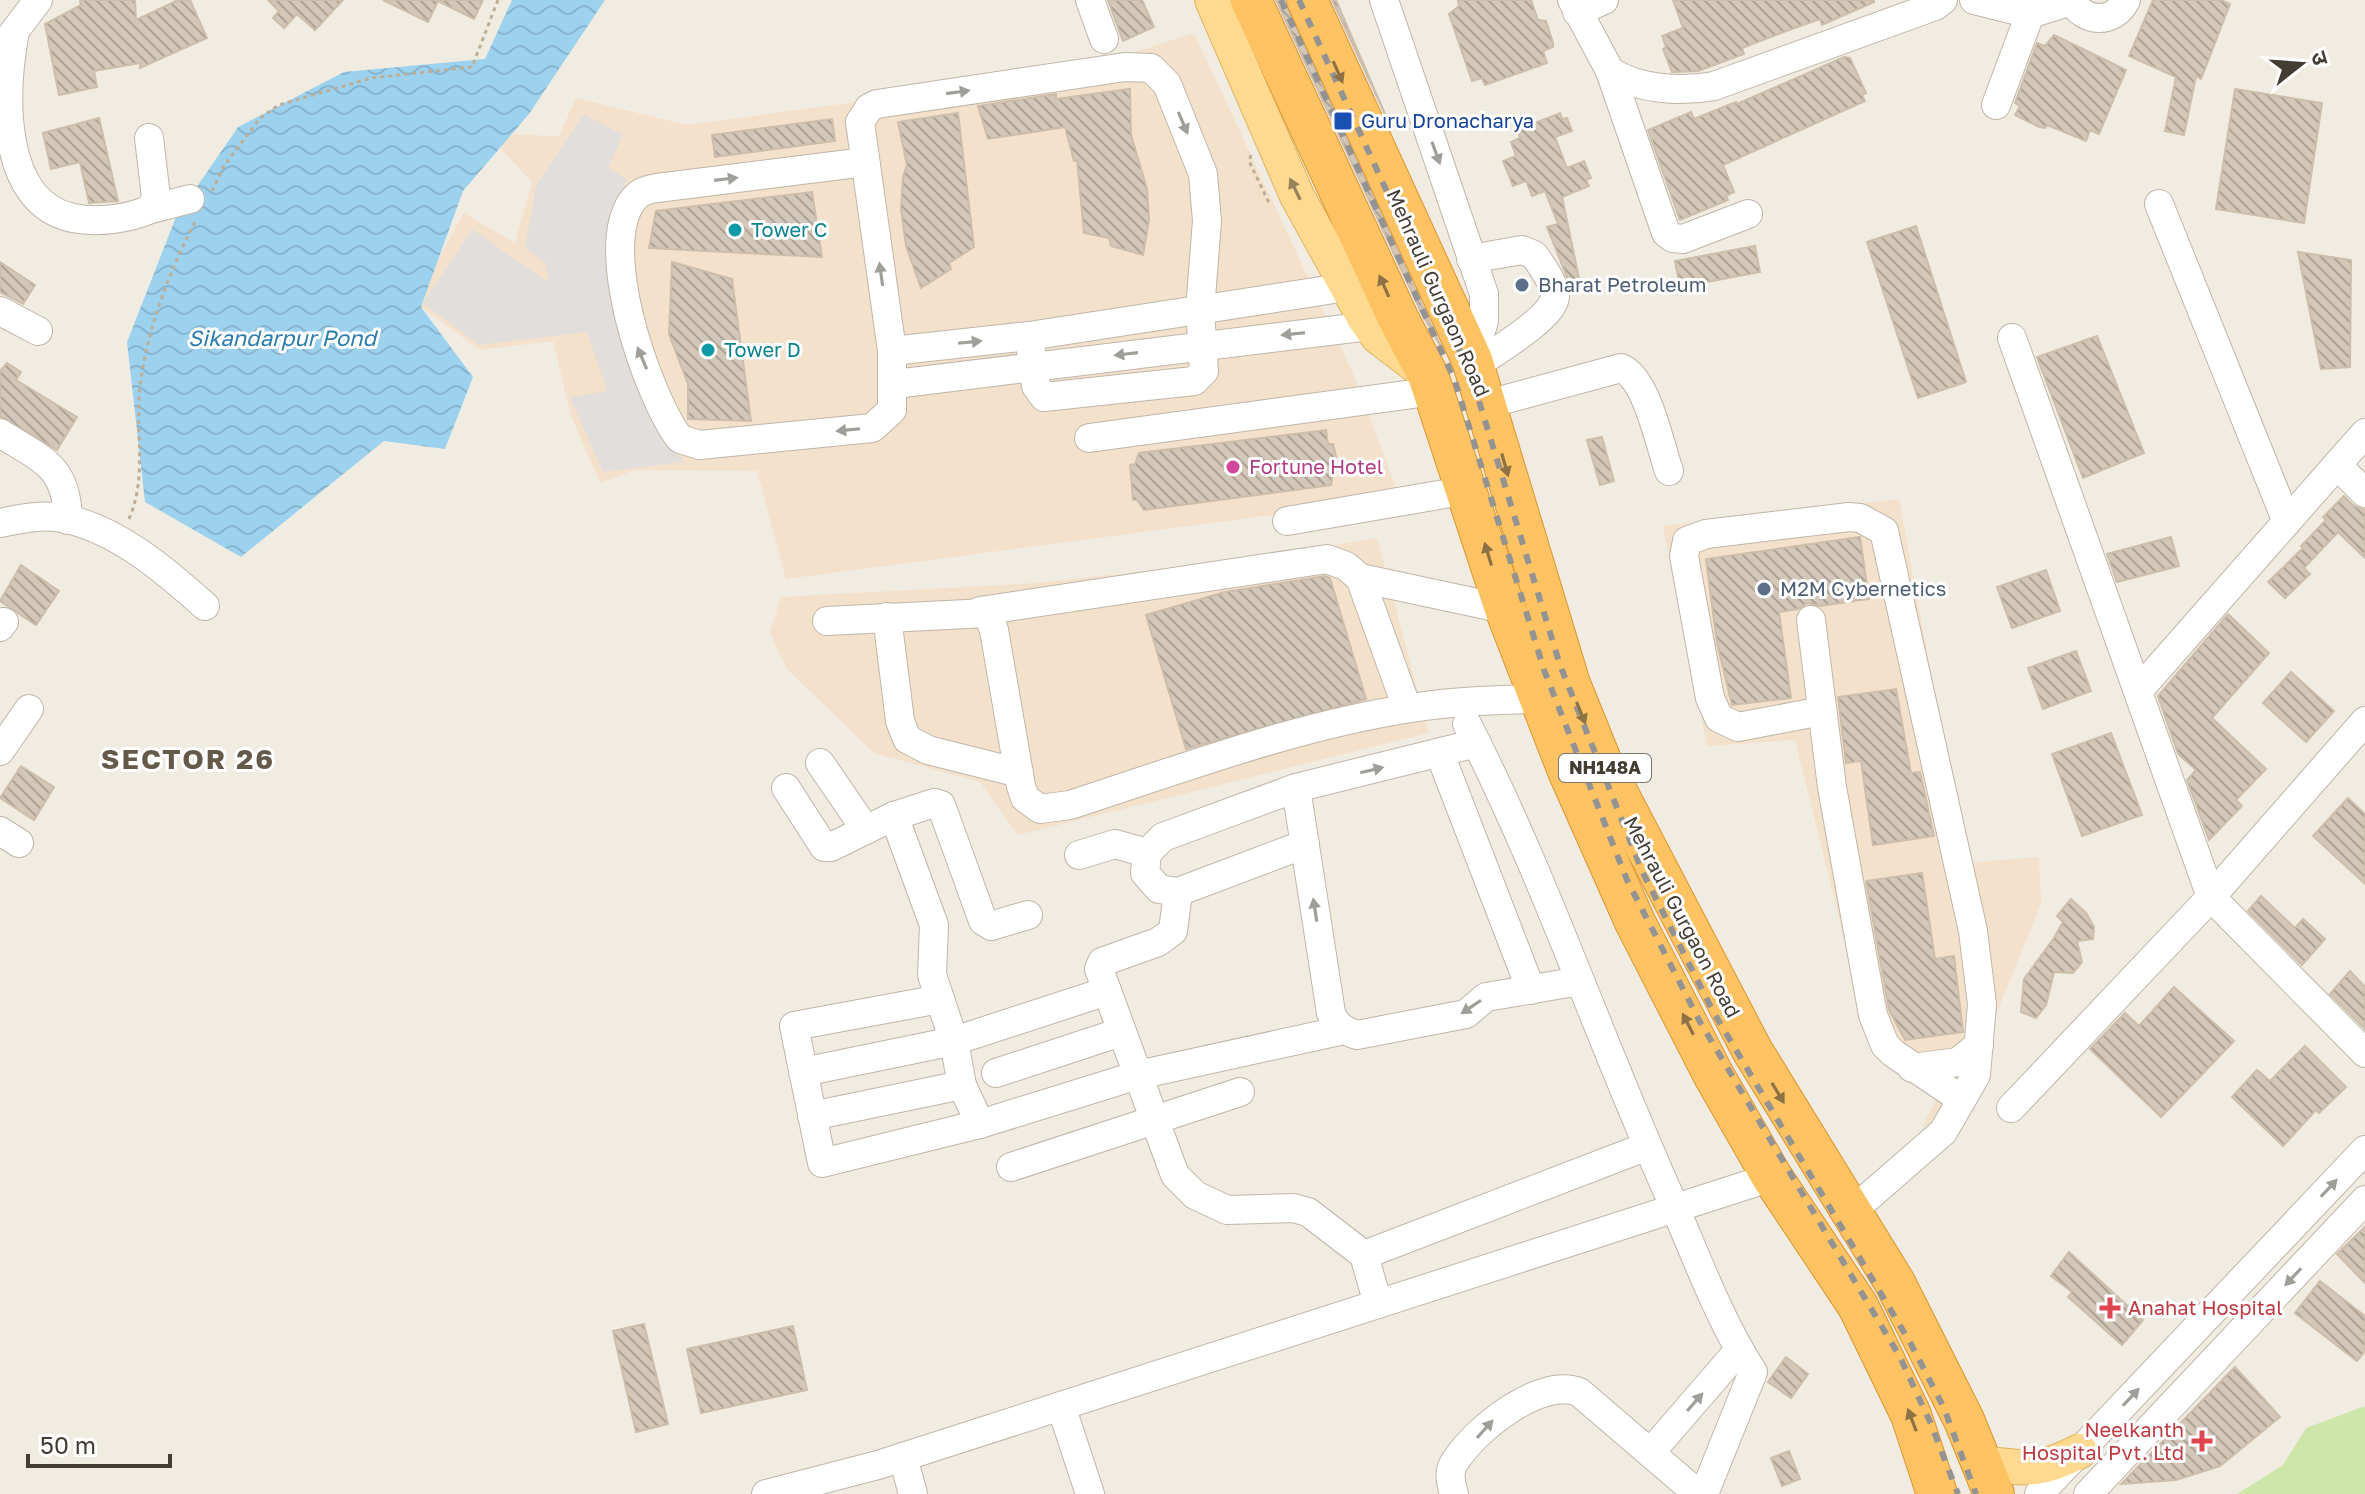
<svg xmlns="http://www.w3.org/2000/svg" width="2365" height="1494" viewBox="0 0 2365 1494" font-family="'Golos Text','Noto Sans Devanagari',sans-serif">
<defs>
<pattern id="water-waves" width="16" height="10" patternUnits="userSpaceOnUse" patternTransform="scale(2)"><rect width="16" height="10" fill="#9dd2ef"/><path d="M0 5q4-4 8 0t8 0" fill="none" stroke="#88b5cd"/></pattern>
<pattern id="building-back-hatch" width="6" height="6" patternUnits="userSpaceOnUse" patternTransform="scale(2)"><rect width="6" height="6" fill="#d2c7b8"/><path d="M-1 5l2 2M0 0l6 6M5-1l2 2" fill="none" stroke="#aca396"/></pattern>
</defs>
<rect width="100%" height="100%" fill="#f1ece2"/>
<!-- commercial -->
<g fill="#f4e1cc">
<polygon points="1194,33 1354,376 1400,498 786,579 757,471 635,470 600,483 571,416 553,341 480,350 414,302 464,213 515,243 532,182 487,134 559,136 576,98 687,125 1075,72"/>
<polygon points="1899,499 1966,863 2039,857 2041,904 1945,1139 1923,1125 1936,1100 1894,1065 1867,1032 1795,740 1707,746 1663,526"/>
<polygon points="1377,538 1429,733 1018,835 980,782 874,753 786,668 770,632 781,597 1036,583 1241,561"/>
</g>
<!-- green -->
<polygon fill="#cee6aa" points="2365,1406 2365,1494 2237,1494 2283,1465 2306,1428"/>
<!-- parking -->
<polygon fill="#e1dedb" points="584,114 623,135 608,168 626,179 621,210 632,354 683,462 603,472 570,397 607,391 587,332 479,345 423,303 472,229 548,282 546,263 525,248 536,186"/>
<!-- water -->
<polygon fill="url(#water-waves)" points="512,0 605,0 529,114 463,191 421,307 473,377 445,449 384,441 241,557 145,502 127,342 176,217 238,127 344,72 485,59"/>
<!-- building -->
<g fill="url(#building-back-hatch)" stroke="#cdbeab" stroke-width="2">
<polygon points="80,0 135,0 136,20 178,0 190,0 207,38 140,68 140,63 94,71 97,87 59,95 45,24 81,5"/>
<polygon points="268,0 343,0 315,30 297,14 284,28 273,18 279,11"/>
<polygon points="383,0 483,0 474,19 438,1 428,22"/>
<polygon points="1108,0 1142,0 1154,27 1123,41"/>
<polygon points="1276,0 1284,0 1442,349 1420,310"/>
<polygon points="1332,0 1336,0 1385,114"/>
<polygon points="1458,0 1531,0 1538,20 1546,21 1553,43 1553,47 1543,51 1547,63 1485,85 1482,78 1472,81 1449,14 1459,6"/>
<polygon points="1673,0 1874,0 1874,2 1822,25 1820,19 1789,30 1742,48 1744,54 1698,71 1675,72 1672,72 1663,49 1666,47 1662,36 1683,28"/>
<polygon points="2153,0 2221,0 2230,4 2201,79 2196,76 2184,135 2165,131 2176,77 2129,56"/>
<polygon points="2054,35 2126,70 2099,134 2090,130 2086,141 2047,125 2045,128 2039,127 2015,115 2020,106 2015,103 2037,43 2045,46"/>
<polygon points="1844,57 1850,58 1866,93 1862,95 1865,101 1723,165 1734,192 1726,196 1728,200 1680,220 1648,130 1691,112 1694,119 1736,102 1737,104"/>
<polygon points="1130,89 1131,135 1147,189 1149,220 1143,255 1111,246 1109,238 1084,233 1077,160 1074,161 1065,127 988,139 978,106 1056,94 1056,99"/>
<polygon points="2235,89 2322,103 2304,223 2216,209"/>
<polygon points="958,113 974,247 949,263 951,269 921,288 906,246 901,209 903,177 907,165 898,122"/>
<polygon points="1560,113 1562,119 1567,118 1572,131 1555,137 1567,168 1584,161 1591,178 1586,180 1589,186 1562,197 1580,283 1570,285 1547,227 1558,224 1545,191 1532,196 1526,181 1513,186 1503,161 1516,156 1511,142 1520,138 1517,130"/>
<polygon points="99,118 118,201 89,203 80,162 51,169 43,133"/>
<polygon points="832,119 835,141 715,157 712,135"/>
<polygon points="812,192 822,257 649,248 656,211"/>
<polygon points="1916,226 1966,382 1918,398 1867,242"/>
<polygon points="1755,246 1760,272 1680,287 1675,261"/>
<polygon points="2298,252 2351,260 2350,367 2321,369"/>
<polygon points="0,262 35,285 23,304 0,292"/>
<polygon points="672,262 732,279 751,421 688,419 688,384 669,334"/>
<polygon points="2097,336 2144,453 2083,478 2037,357"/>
<polygon points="7,363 21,372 16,380 77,417 57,450 0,416 0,371"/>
<polygon points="1326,430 1328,444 1333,444 1336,456 1331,485 1144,510 1137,500 1133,500 1130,465 1135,464 1139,453"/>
<polygon points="1602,437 1614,481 1600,485 1587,440"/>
<polygon points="2344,496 2354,506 2365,510 2365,558 2338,532 2304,568 2310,574 2285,598 2268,582 2303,548 2301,546 2326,520 2323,517"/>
<polygon points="1860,537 1869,599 1820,606 1808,603 1798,609 1779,612 1791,698 1732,705 1717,643 1706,559"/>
<polygon points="2171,537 2179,566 2117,582 2107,554"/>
<polygon points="21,565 59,591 36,625 0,601"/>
<polygon points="2046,570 2060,611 2012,628 1997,587"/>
<polygon points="1325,576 1330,578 1366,699 1186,749 1146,615 1225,592"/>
<polygon points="2228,614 2269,653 2212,718 2266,769 2236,800 2242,806 2209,840 2187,780 2196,770 2178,754 2158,696"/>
<polygon points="2076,651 2091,691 2043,709 2028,668"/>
<polygon points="2291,672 2334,711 2306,742 2263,703"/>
<polygon points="1896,689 1911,773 1920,772 1934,836 1873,845 1861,761 1846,763 1838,697"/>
<polygon points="2111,733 2142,815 2082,836 2052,754"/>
<polygon points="21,766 54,787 34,820 0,798"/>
<polygon points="2348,798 2365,814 2365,884 2313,836"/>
<polygon points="1922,873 1935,959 1954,956 1963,1032 1905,1040 1889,1010 1866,881"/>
<polygon points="2261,896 2295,928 2303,919 2325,939 2302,965 2248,911"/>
<polygon points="2071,899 2086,913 2094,927 2093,939 2077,941 2082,962 2073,973 2054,972 2046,1005 2036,1018 2021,1012 2024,979 2054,938 2063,922 2057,916"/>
<polygon points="2350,971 2365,987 2365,1029 2330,994"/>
<polygon points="2174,987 2234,1041 2161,1117 2090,1049 2125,1013 2139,1026"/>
<polygon points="2305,1046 2346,1087 2319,1113 2316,1110 2283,1146 2232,1097 2257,1070 2270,1081"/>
<polygon points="2365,1227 2365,1283 2337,1254"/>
<polygon points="2069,1252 2143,1320 2122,1345 2068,1297 2072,1292 2051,1276"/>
<polygon points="2320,1281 2365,1316 2365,1351 2357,1361 2295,1313"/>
<polygon points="644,1324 668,1424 636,1432 613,1331"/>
<polygon points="793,1326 807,1390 701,1413 687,1349"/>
<polygon points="1786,1357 1808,1374 1791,1398 1768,1382"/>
<polygon points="2235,1367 2280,1417 2220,1466 2176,1480 2121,1484"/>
<polygon points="1789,1451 1800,1479 1782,1486 1771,1458"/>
</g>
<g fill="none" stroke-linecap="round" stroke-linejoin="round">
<!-- minor casing -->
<g stroke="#bfb6a8" stroke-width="30">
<g id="minor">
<polyline points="1090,0 1104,39"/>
<polyline points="1384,0 1484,294 1484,321 1472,360"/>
<path d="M1572 0 1610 71C1639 90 1682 92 1714 86L1935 6 1943 0"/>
<polyline points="1974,0 2030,14 2072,1"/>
<path d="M2071 0C2084 23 2114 25 2126 0"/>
<polyline points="1577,12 1604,0"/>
<path d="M15 31C3 95 0 203 73 218 97 223 128 219 151 209L156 197 149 138"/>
<polyline points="5,44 38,0"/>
<polyline points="1610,71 1666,233 1673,238 1683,239 1748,214"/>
<polyline points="1996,105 2030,14"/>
<path d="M865 162 657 188C651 189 643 191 639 194 590 234 648 398 680 439L700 445 872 428 892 410V351L860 122 869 108 877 104 1125 67 1151 68 1167 84 1203 174 1207 221 1200 310 1204 371 1194 381 1044 397 1036 386 1029 336"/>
<polyline points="2159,204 2287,522"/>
<polyline points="151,209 190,199"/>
<path d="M1471 259 1522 250 1534 255C1542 266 1553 281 1555 295 1557 316 1491 354 1474 366"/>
<polyline points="0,311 38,331"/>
<polyline points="2012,338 2211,897 2365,1053"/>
<polyline points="892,351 1029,336 1347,287"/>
<polyline points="895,384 1370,326"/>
<path d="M1488 404 1621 368C1647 378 1660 446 1669 471"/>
<path d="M0 433C42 460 67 465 68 520"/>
<polyline points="1089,438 1435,391"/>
<polyline points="2337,465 2365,493"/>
<polyline points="1287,521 1468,490"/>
<path d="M0 523C20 519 42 514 62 518 116 528 166 571 205 606"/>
<polyline points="1360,578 1407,708"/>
<polyline points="980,611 1327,559 1346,566 1360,578 1505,609"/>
<polyline points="887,617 900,721 907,739 928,750 1019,773"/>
<polyline points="1811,620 1832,787 1873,1015 1885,1045 1893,1053 1961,1099"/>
<path d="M827 621 987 613 994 630 1021 786 1025 798 1040 809 1070 805C1181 769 1295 726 1411 708 1454 701 1496 700 1539 699"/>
<polyline points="0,627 4,622"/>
<polyline points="2138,691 2365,433"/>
<polyline points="1822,711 1738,727 1719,718 1710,698 1684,556 1687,541 1706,534 1849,517 1860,518 1884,531 1973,931 1982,1004 1976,1075 1943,1132 1850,1213"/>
<path d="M1467 724C1547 880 1602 1048 1675 1208 1699 1263 1720 1321 1753 1372L1704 1494"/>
<polyline points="0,751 29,709"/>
<polyline points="1440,754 1531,990"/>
<polyline points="820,763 866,830"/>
<polyline points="786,788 824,847 831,847 894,816"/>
<path d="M1296 788 1331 1013C1336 1026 1343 1030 1357 1035L1466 1014 1486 997 1580 981"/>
<polyline points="0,831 19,843"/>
<polyline points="1305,844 1178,892 1159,889 1145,873 1147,853 1163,837 1296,788 1477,743"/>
<polyline points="1079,855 1115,844 1147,853"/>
<polyline points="1178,892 1173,931 1158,942 1102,962 1099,969 1138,1075 1344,1030"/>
<polyline points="940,999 794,1026 822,1163 980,1124 1138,1075 1175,1175 1195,1195 1227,1210 1293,1208 1308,1212 1364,1255 1378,1304"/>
<polyline points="1912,1068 1958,1062 1979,1045"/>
<polyline points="803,1072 954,1041 1107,991"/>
<polyline points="996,1073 1121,1032"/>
<polyline points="2011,1108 2211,897 2365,721"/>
<polyline points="812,1116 962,1085"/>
<polyline points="980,1124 962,1085 954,1041 932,975 934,925 894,816 934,803 941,805 983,921 991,926 1028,915"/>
<polyline points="1011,1167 1240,1092"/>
<polyline points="1364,1255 1645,1147"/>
<polyline points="1061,1406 1090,1494"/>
<polyline points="1650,1453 1739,1350"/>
<polyline points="903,1457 913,1494"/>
<polyline points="766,1494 878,1465 1772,1177"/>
<path d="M1454 1494C1451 1484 1448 1472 1454 1463 1474 1430 1540 1377 1579 1392L1698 1494"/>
<polyline points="2039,1494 2365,1150"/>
<polyline points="2088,1494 2365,1200"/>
</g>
</g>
<!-- major casing -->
<g stroke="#e2b45f" stroke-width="36">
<g id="major">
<polyline points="1212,0 1297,196 1365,319 1378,337 1428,375"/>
<path d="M1982 1463C2026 1469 2040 1472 2080 1451"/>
</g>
</g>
<!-- highway casing -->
<g stroke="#dc9531" stroke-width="42">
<g id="highway">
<polyline points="1251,0 1399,320 1428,375 1505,609 1568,771 1635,922 1713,1074 1772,1177 1858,1306 1911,1415 1937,1494"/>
<polyline points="1307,0 1472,360 1570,684 1602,763 1752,1050 1895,1283 1964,1420 1994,1494"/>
</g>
</g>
<!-- path -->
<g stroke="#beae96" stroke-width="3" stroke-dasharray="4 4" stroke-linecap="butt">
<polyline points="1251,155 1249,161 1269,203"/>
<polyline points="212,191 224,166 260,118 279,105 371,78 472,67 498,0"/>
<path d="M129 519C149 472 133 427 141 379 149 325 170 270 195 222"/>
</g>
<!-- minor -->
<use href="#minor" stroke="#fff" stroke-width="28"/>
<!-- major -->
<use href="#major" stroke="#fed98f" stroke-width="34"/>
<!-- highway -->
<use href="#highway" stroke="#fdc261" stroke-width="40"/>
<!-- rail -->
<g stroke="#939393" stroke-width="6" stroke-dasharray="10 10" stroke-linecap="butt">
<polyline points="1281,0 1455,381 1544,670 1627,880 1700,1022 1900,1357 1931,1424 1958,1494"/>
<polyline points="1299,0 1471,375 1560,665 1643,873 1714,1013 1911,1344 1944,1408 1976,1494"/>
</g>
</g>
<!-- one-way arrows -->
<defs><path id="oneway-solid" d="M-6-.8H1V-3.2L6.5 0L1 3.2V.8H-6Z" transform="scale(2)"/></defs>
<g fill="#8d7245">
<use href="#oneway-solid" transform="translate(1338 72) rotate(66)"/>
<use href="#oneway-solid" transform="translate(1384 286) rotate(-114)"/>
<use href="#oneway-solid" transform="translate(1505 465) rotate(74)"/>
<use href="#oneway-solid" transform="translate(1488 554) rotate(-107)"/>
<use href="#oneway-solid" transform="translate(1581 713) rotate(68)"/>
<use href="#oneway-solid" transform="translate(1688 1024) rotate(-117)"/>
<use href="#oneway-solid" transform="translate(1778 1093) rotate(59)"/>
<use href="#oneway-solid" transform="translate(1912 1420) rotate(-111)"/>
</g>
<g fill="#a09e99">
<use href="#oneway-solid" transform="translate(958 92) rotate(-8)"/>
<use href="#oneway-solid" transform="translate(1183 123) rotate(67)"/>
<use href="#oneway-solid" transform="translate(1436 153) rotate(70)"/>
<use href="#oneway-solid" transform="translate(726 179) rotate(-7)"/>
<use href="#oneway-solid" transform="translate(881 274) rotate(-98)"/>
<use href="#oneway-solid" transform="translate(1293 334) rotate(174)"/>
<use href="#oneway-solid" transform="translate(970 342) rotate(-6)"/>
<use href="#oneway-solid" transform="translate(1126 354) rotate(173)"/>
<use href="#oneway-solid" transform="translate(642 358) rotate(-113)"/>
<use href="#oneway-solid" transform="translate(848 430) rotate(174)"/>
<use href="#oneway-solid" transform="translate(1372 770) rotate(-13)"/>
<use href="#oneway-solid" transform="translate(1315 910) rotate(-99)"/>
<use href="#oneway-solid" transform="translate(1471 1007) rotate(146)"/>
<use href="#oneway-solid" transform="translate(2329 1188) rotate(-47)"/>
<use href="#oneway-solid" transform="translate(2293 1277) rotate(133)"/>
<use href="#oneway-solid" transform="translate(2131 1397) rotate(-47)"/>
<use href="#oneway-solid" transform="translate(1695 1402) rotate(-49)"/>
<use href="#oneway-solid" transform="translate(1485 1429) rotate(-48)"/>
</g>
<use fill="#97835c" href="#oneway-solid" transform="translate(1295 189) rotate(-116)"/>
<!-- markers -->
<rect fill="#1a4fb4" stroke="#fff" stroke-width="3" x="1333" y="111" width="20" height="20" rx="4"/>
<g fill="#0f9aa8" stroke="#fff" stroke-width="3">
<circle cx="735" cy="230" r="8"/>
<circle cx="708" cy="350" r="8"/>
</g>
<g fill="#5c6f8a" stroke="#fff" stroke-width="3">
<circle cx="1522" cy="285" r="8"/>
<circle cx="1764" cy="589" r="8"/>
</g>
<circle fill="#d1479c" stroke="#fff" stroke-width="3" cx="1233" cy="467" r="8"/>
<g fill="#e0444e" stroke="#fff" stroke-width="3">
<path d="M2106 1296h8v8h8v8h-8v8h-8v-8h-8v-8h8z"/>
<path d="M2198 1429h8v8h8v8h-8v8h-8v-8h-8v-8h8z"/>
</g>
<g text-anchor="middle" stroke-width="6" stroke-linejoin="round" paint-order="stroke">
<!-- shield labels -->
<rect fill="#fff" stroke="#7b7670" stroke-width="2" x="1559" y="754" width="92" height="28" rx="6"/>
<g font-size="18" font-weight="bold" fill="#423c33">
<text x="1605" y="774">NH148A</text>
</g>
<!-- transit labels -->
<g font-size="20" fill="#164399" stroke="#fff" text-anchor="start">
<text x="1361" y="128">Guru Dronacharya</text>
</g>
<!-- culture labels -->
<g font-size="20" fill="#0d838f" stroke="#fff" text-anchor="start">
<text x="751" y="237">Tower C</text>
<text x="724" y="357">Tower D</text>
</g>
<!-- service labels -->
<g font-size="20" fill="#4e5e75" stroke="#fff" text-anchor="start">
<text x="1538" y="292">Bharat Petroleum</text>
<text x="1780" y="596">M2M Cybernetics</text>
</g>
<!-- street labels -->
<g font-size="20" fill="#423c33" stroke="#fff">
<text transform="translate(1438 293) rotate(66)" y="7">Mehrauli Gurgaon Road</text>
<text transform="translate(1682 917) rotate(62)" y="7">Mehrauli Gurgaon Road</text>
</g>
<!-- hotel labels -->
<g font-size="20" fill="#b23c85" stroke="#fff" text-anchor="start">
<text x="1249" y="474">Fortune Hotel</text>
</g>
<!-- health labels -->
<g font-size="20" fill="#be3a42" stroke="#fff" text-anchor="start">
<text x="2128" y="1315">Anahat Hospital</text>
<text x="2184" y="1437" text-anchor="end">Neelkanth<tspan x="2184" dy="23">Hospital Pvt. Ltd</tspan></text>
</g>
<!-- water labels -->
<g font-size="22" font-style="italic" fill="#2d7dad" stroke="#fff">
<text x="282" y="346">Sikandarpur Pond</text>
</g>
<!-- district labels -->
<g font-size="28" font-weight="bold" letter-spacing="2" fill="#65594a" stroke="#fff">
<text x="188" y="769">SECTOR 26</text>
</g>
</g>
<!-- north arrow -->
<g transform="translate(2301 64) rotate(73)" stroke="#ffffff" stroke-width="6" paint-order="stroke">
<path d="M0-6L14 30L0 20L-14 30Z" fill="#423c33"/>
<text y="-12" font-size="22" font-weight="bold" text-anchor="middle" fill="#423c33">उ</text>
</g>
<!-- scale -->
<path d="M28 1454v12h142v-12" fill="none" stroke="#423c33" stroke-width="4"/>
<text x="40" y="1454" font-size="24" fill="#423c33" stroke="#ffffff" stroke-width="6" paint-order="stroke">50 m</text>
</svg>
